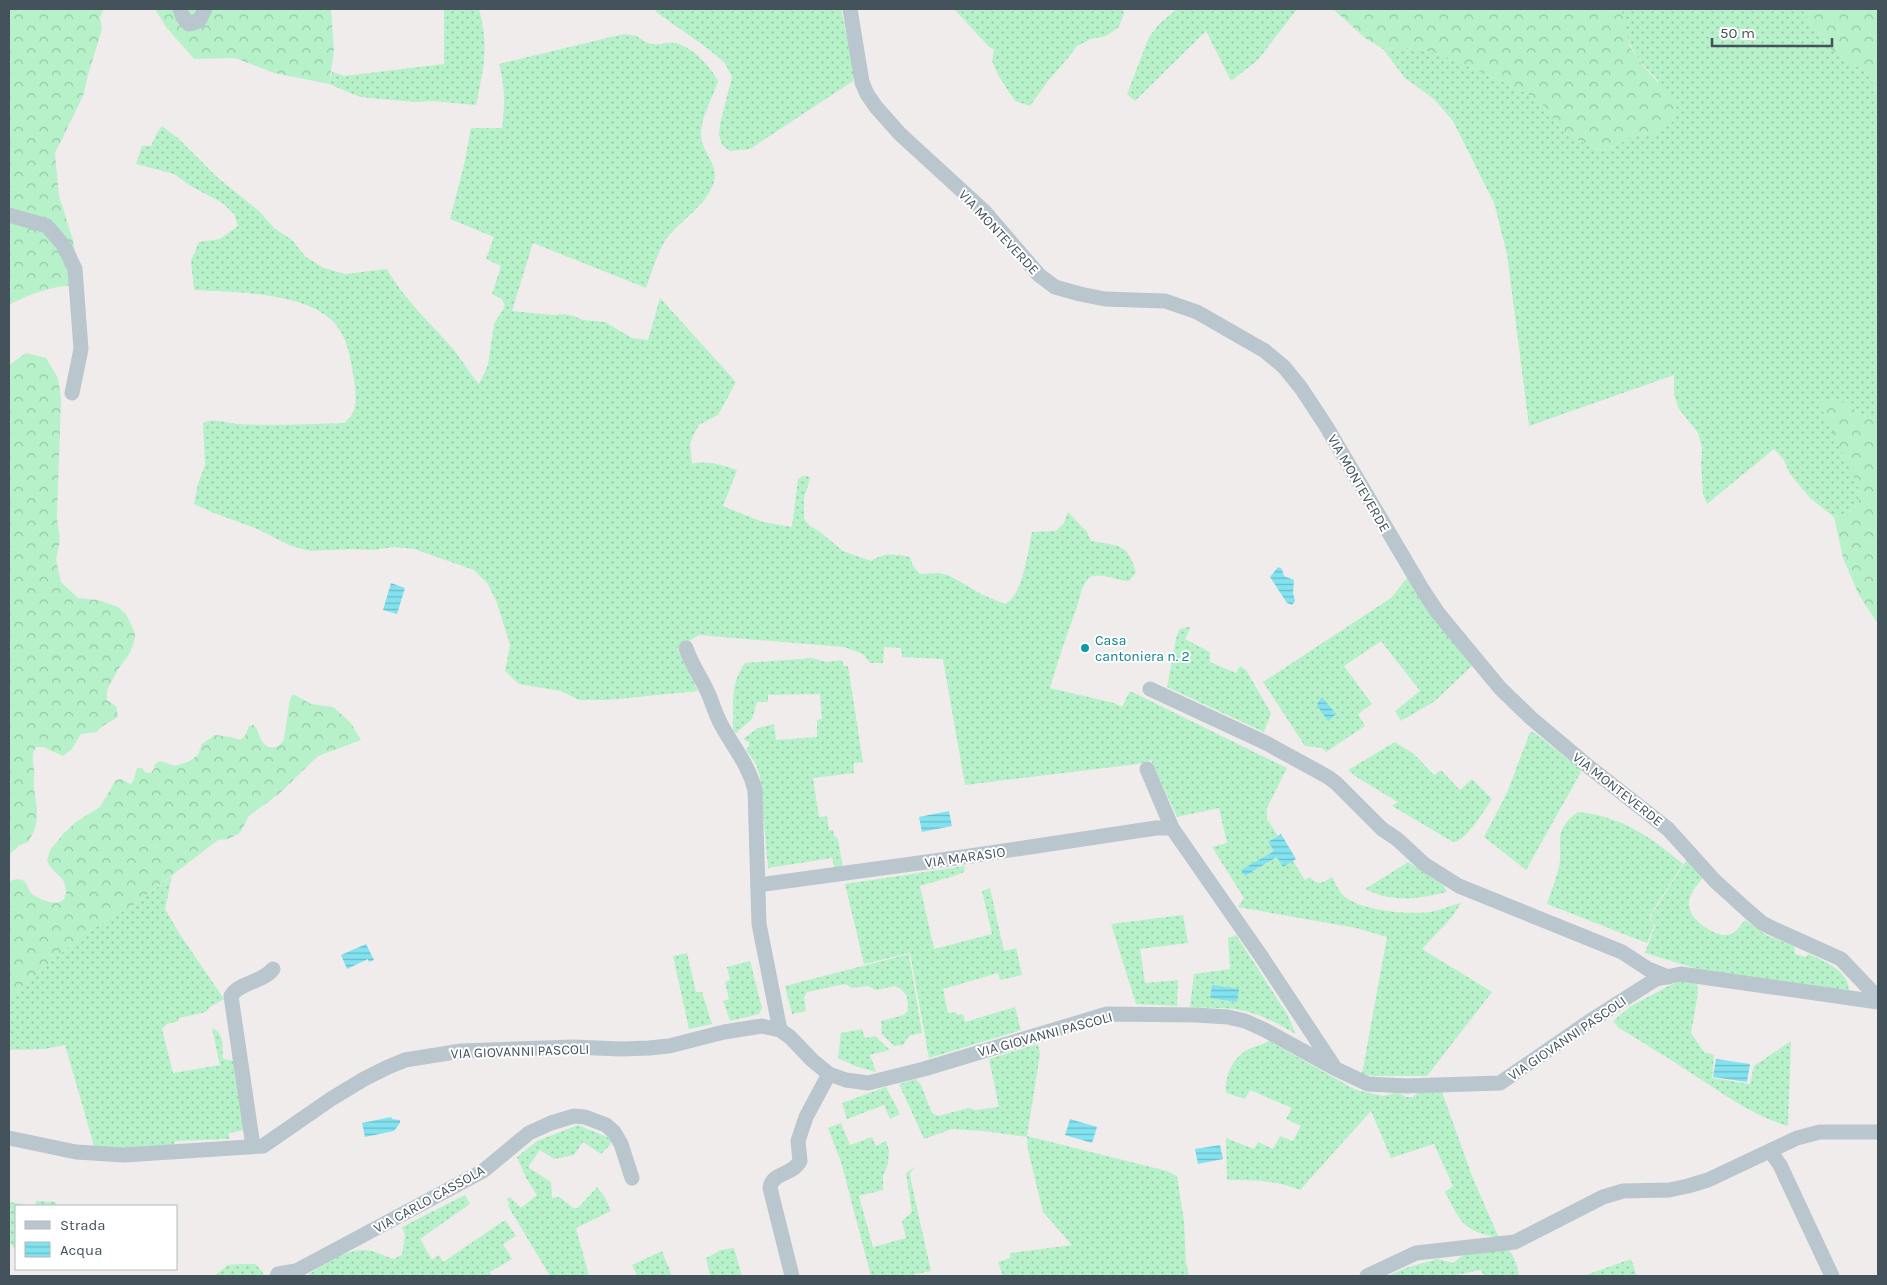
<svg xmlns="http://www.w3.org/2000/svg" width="1887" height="1285" viewBox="0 0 1887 1285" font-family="Karla,sans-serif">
<defs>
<pattern id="grass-dots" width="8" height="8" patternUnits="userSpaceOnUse" patternTransform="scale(1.25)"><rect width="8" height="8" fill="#b7f1c9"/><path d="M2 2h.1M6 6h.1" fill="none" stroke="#96c6a6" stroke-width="1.8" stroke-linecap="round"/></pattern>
<pattern id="forest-crowns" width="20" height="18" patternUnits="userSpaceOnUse" patternTransform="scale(1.25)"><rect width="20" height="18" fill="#b7f1c9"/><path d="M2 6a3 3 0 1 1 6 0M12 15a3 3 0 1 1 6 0" fill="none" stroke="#96c6a6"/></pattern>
<pattern id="water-rules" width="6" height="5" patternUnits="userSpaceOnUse" patternTransform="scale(1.25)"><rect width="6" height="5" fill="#82e2f0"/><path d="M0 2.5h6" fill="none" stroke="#6cbac5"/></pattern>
</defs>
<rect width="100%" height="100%" fill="#f0ecec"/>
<!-- grass -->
<g fill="url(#grass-dots)">
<path d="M444 9H479C489 46 484 68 476 105L432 101 415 102 360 97 329 84 332 72 344 76 444 64Z"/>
<polygon points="655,9 841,9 855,73 853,81 750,149 730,151 722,145 719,135 720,124 732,77 725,63 707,48 656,12"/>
<polygon points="954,9 1122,9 1124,13 1119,27 1106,36 1091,39 1077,46 1068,58 1048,81 1030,106 1015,101 998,75 992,61 994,50 988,46"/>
<polygon points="1177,9 1297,9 1258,60 1231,81 1206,31 1135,101 1127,94 1149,37 1159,24"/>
<path d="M1621 9H1811L1807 19 1832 50 1867 73 1878 92V420H1873L1833 397 1853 474 1859 489 1858 504 1847 514 1834 517 1810 498 1790 474 1784 460 1774 449 1707 504 1703 494 1701 464 1702 448 1698 433 1679 409 1674 395V375L1529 426 1507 254 1494 203 1453 121 1434 99 1405 78 1383 49 1404 48 1424 50 1444 56 1502 81 1539 100 1564 133 1601 151 1641 134 1660 133 1658 80C1632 55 1627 44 1621 9Z"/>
<path d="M624 34C628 35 633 35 636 36 642 39 646 44 654 44 660 45 667 42 674 43 691 45 710 66 718 81 713 98 700 118 701 136 702 153 719 164 714 182 707 205 681 220 667 238 659 248 651 274 646 288L533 243 512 311 553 315 564 314 574 316 583 320 605 322 632 338 648 340 660 298 736 382 718 415 699 425 694 434 690 444 692 464C707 460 722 465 737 470L723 506 763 522 792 527 798 479 803 476H808L810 479 804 498V519L810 526 819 531 843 551 871 561C885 552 894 554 910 557L913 566 920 574 940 573 950 576 983 595 1005 604C1023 596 1028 550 1032 532L1056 531 1064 523 1068 512 1087 532 1091 541C1118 546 1128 542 1136 573L1129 581C1118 581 1098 571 1089 578 1081 585 1080 598 1077 607 1067 634 1058 660 1050 688L1114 703 1122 707 1130 691 1287 768 1267 808V819L1278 836 1268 842 1274 851 1242 870 1245 876 1278 857 1283 866 1293 861 1305 880 1310 877C1318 886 1322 883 1332 877 1335 882 1338 889 1342 894 1356 911 1414 916 1435 911 1443 909 1452 905 1461 903L1452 917 1422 949 1492 992 1427 1076H1373L1362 1074 1387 937 1356 928 1238 907 1244 898 1212 847 1227 843 1219 808 1177 817 1151 760 1138 764 965 785 943 659 902 657 901 648 884 647 883 663H870L863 654 844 647 699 635 677 648 698 691 607 700H579L561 691 519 684 505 671 510 645 497 603 488 584 474 570 414 549 394 547 373 550 353 549 311 551 291 546 255 528 214 513 194 504 198 484 205 465 203 423C212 418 227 423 237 424 273 426 309 424 345 423 348 419 353 414 354 410 358 398 354 380 352 368 349 347 343 327 325 315 294 292 231 292 194 290L191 261 199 242 220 239 238 226 234 214 221 202 192 187 174 174 136 164 142 146H151L158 131 162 126 179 139 217 177 260 212 274 228 292 240 306 257 324 268 345 274 387 269C405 301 430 322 454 350 463 361 469 373 479 384L488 365 494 324 505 306 502 299 492 294 501 266 486 259 494 237 450 219 464 165 471 128H502C505 105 505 86 499 64Z"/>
<polygon points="1407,578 1473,665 1435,701 1401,721 1395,711 1420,691 1381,641 1344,666 1372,704 1358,714 1365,726 1326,752 1322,748 1305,746 1263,682 1391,598"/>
<polygon points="1188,627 1191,627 1185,639 1210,652 1210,662 1236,673 1240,666 1246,670 1271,713 1264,732 1167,687 1177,634 1180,629"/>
<path d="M812 658 826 662 842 660 844 666H848L863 762 854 763V773L813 778 819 817 827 816 829 830H833L834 835 838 839 843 868 835 870 832 858 768 868 760 776 756 764 746 750 749 746V742L743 739 758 728 774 724 776 740 817 737V720L822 719 820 694 768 695V702H757L752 719 736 733 733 731C734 705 729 685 745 663Z"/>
<polygon points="1530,732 1535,733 1579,768 1581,772 1526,870 1484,837 1507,793"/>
<path d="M1395 742 1414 754 1434 775 1441 770 1460 790 1472 779 1492 799C1484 810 1467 841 1453 842L1392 806 1398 802 1358 778 1348 770Z"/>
<path d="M1578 812C1621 816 1651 837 1683 864L1649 917 1654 926 1647 943 1547 904C1551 892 1556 879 1559 867 1564 842 1551 831 1578 812Z"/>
<path d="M1687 859 1703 878C1696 887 1688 894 1689 906 1690 920 1718 940 1731 934 1737 932 1741 924 1745 920L1766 935 1794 946 1795 954 1806 957 1809 954C1825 962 1848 970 1849 990L1847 992 1698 969 1645 953 1655 926 1650 917Z"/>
<path d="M1408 862 1444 886 1447 892C1419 899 1392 903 1365 889Z"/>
<polygon points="965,866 964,872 957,875 920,886 934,949 992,934 982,891 990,888 1004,951 1016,948 1022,975 1000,980 998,973 943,989 948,1013 956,1012 957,1015 963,1014 965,1022 1015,1007 1021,1030 929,1058 910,953 864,964 845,884"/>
<path d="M172 876 165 909 179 933 224 999 210 1007 206 1012 179 1018V1021L167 1024 162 1029 173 1073 220 1065 212 1028C225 1033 222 1047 223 1059L235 1061 245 1130 229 1133V1139L175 1141 174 1146 99 1149 94 1146 65 1045 45 1049 9 1050V997L84 934 133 905Z"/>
<polygon points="1183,915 1188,943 1140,949 1145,983 1178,980 1177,1006 1136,1004 1111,924"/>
<path d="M1236 935 1287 1014 1296 1034C1280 1025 1263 1015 1245 1011 1227 1007 1208 1008 1190 1007L1194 974 1230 969 1228 938Z"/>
<polygon points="687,953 696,992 702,992 712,1024 689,1029 673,956"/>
<polygon points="909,954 922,1033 909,1036 903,1045 894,1046 882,1034 881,1021 904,1015 908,1010 907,996 901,989 895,986 876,990 868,986 852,988 845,984 807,992 804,997 806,1011 792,1014 785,986"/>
<polygon points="750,961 762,1008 759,1014 730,1021 723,1001 729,999 725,982 730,980 727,967"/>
<path d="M1678 981 1697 984 1698 993 1691 1033 1704 1052 1714 1055 1712 1078 1750 1084 1754 1066 1791 1041 1788 1126C1751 1115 1722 1093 1691 1073 1667 1057 1643 1043 1619 1028L1613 1021 1631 1006Z"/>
<polygon points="862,1029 865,1038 875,1036 890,1050 870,1055 876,1072 855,1066 838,1058 841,1033"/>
<path d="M1269 1041 1356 1090 1383 1096 1395 1093 1401 1094 1406 1097H1413L1418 1092H1442L1472 1176 1499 1238C1462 1230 1462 1224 1445 1192L1453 1186 1434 1144 1391 1158 1371 1111 1300 1190C1277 1180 1252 1180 1227 1180L1226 1138 1254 1149 1258 1142 1273 1149 1280 1136 1293 1141 1301 1126 1286 1119 1292 1108 1250 1090 1245 1099 1226 1093C1225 1073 1234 1054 1254 1047 1259 1045 1264 1044 1269 1041Z"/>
<polygon points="1038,1044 1040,1054 1027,1136 1167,1171 1177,1176 1184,1221 1186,1262 1189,1276 1003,1276 998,1262 1010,1258 1010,1253 1072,1245 1043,1212 1028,1150 1027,1137 983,1131 952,1129 924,1139 899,1084 916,1079 921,1085 932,1113 938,1116 969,1108 975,1110 999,1107 989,1059"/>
<polygon points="886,1087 900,1114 890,1119 884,1105 847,1119 842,1103"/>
<polygon points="841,1123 850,1145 872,1137 876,1146 886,1141 889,1150 888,1164 883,1176 883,1190 859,1196 873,1247 906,1238 902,1221 912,1212 906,1173 916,1166 910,1173 911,1181 931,1271 907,1276 871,1276 841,1162 828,1128"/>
<polygon points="578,1125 612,1139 610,1145 601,1154 583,1142 574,1155 554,1159 540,1150 528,1167 551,1182 552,1198 560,1197 573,1208 578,1208 597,1187 605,1197 611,1211 576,1228 589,1276 550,1276 508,1206 509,1203 507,1199 510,1197 521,1208 537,1195 526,1178 517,1157 537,1141"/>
<path d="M465 1195 470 1204 420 1239 432 1260 439 1255 443 1262 505 1220 516 1236 503 1244 512 1259 490 1272 491 1275 488 1276H309V1274C324 1265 344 1250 363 1250 373 1250 383 1255 393 1259L402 1255 405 1235 402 1227Z"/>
<polygon points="36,1201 56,1202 56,1206 16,1206 16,1250 9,1242 9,1202 35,1206"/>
<polygon points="734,1248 742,1276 706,1276 710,1275 706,1258 721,1250"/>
<path d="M1507 1248C1515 1256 1517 1265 1519 1276H1484L1481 1270 1451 1276H1388L1406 1268 1437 1259 1453 1263 1466 1253Z"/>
<polygon points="662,1251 672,1276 637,1276 632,1265"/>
<polygon points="1631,1259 1637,1276 1586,1276 1586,1275"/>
<polygon points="241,1264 255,1264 262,1271 264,1276 214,1276 228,1265"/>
</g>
<!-- forest -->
<g fill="url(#forest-crowns)">
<path d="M9 9H104L100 17 102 29 88 75 83 96 55 153 59 196 73 240 81 284C55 286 32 292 9 305Z"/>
<polygon points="155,9 331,9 334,52 329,84 274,73 235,58 194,59 166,27"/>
<polygon points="1333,9 1621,9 1630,47 1643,66 1673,98 1676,119 1660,133 1641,134 1601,151 1564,133 1539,100 1502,81 1444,56 1424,50 1404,48 1383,49 1365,38"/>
<polygon points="1811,9 1878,9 1878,92 1867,73 1832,50 1807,19"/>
<path d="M26 353 46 358 58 378 61 399 57 518 60 540 56 560 61 582 78 598 98 600 118 607 126 614 135 633 134 642 130 653 117 671 107 690V700L116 706 118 717C111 722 101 725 97 732L81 734 72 749 63 756 43 747H36C31 756 33 760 34 770 35 776 33 782 34 789 37 809 41 823 28 842L18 846 9 855V365Z"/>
<polygon points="1833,397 1873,420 1878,420 1878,624 1859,595 1843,558 1834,517 1847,514 1858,504 1859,489 1819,403"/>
<path d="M293 694 311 704 333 707 350 722 361 740 318 756 280 793 249 816 240 833 228 839 218 840 133 905 84 934 9 997V882C13 879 19 878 24 881 28 884 28 890 32 894 40 900 63 910 66 894 66 891 65 884 64 882 61 875 51 871 47 861L50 850 64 833 76 822 100 807 116 780 121 779 131 784 134 779 137 768H142L145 772 151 773 154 769 155 764 160 761 175 766 190 761 198 755 202 744 215 735 231 737 240 740 245 736 249 726 254 725C258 730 259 735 261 740 267 751 280 749 284 739L290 699Z"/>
</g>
<!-- water -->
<g fill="url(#water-rules)">
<polygon points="1278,567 1282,569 1284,576 1294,580 1293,593 1295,601 1292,605 1287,603 1270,577"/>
<polygon points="391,583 405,588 397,614 383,610"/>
<polygon points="1322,697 1336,714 1328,721 1318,707 1317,704"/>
<polygon points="949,811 952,826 922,832 919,817"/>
<polygon points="1281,834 1296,859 1283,867 1277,857 1245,876 1241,870 1274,851 1268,842"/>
<polygon points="366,944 374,960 369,962 368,959 347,969 341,955"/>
<polygon points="1212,985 1239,989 1237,1002 1210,998"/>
<polygon points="1716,1059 1750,1064 1747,1082 1713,1077"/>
<polygon points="391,1117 392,1119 400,1120 400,1123 394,1131 365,1137 362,1123"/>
<polygon points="1070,1119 1097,1127 1092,1143 1065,1135"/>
<polygon points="1220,1145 1223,1159 1198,1164 1195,1149"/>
</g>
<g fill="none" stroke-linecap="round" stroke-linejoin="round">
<!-- street -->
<g stroke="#bac6cd" stroke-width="15">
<polyline points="180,9 183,17 189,24 199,21 205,9"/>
<polyline points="850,9 862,82 867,94 876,107 900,134 984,211 1039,275 1055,287 1080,294 1105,299 1165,301 1197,312 1265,351 1284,367 1301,388 1326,426 1424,592 1438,613 1500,688 1531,718 1588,766 1668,829 1715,881 1747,910 1762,923 1774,929 1841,959 1878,998"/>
<polyline points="9,215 47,226 64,246 75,269 81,349 72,393"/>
<path d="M686 648C691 664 701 677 708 693 713 704 716 717 723 728 735 749 749 766 755 790L759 924 780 1030"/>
<polyline points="1150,689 1266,743 1328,777 1336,783 1382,829 1397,839 1424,864 1459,886 1622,952 1648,969 1668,977"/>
<polyline points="1147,769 1172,828 1261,956 1333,1065"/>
<polyline points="758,885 970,856 1156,828 1172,828"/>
<polyline points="9,1138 76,1152 124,1155 263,1146 331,1099 364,1079 388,1067 405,1060 461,1051 573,1047 621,1049 649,1048 669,1046 724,1032 762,1026 780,1030 790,1037 812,1060 829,1074 846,1080 868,1083 924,1069 1107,1014 1196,1015 1228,1017 1245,1021 1265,1030 1336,1069 1368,1084 1406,1086 1500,1083 1593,1019 1656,979 1681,974 1878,1002"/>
<path d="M253 1146 231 996C239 982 262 983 273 969"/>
<polyline points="1770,1151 1780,1165 1832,1276"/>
<polyline points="277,1276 278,1274 296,1271 483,1171 529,1133 551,1123 574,1116 585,1117 606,1125 614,1132 621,1144 632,1178"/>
<path d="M792 1276 770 1188C772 1172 792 1176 800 1161L798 1141 806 1117 829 1074"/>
<polyline points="1367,1276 1416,1253 1515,1242 1603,1197 1623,1191 1669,1190 1688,1186 1708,1180 1797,1138 1820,1132 1878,1132"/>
</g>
</g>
<!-- markers -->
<circle fill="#0f9aa8" stroke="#fff" stroke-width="2" cx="1085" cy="648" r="5"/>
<g text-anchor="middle" stroke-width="4" stroke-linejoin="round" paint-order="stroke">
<!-- street labels -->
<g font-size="14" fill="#44525b" stroke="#fff">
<text transform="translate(999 232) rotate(47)" y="5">VIA MONTEVERDE</text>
<text transform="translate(1359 483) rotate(60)" y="5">VIA MONTEVERDE</text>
<text transform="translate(1618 789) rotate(38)" y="5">VIA MONTEVERDE</text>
<text transform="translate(965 857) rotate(-8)" y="5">VIA MARASIO</text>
<text transform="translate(1045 1034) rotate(-15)" y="5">VIA GIOVANNI PASCOLI</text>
<text transform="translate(1567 1038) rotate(-34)" y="5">VIA GIOVANNI PASCOLI</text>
<text transform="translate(520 1051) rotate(-2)" y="5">VIA GIOVANNI PASCOLI</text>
<text transform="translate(429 1199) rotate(-29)" y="5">VIA CARLO CASSOLA</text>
</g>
<!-- culture labels -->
<g font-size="14" fill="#0d838f" stroke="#fff" text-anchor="start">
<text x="1095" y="645">Casa<tspan x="1095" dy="16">cantoniera n. 2</tspan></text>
</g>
</g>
<!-- border -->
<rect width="1887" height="1285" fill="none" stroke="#44525b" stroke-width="20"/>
<!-- legend -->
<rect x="15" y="1205" width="162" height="65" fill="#ffffff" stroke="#b4babd"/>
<rect x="25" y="1221" width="25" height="8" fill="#bac6cd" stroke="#b4babd"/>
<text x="60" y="1230" font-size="15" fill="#44525b">Strada</text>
<rect x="25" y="1242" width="25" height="15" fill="url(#water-rules)" stroke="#b4babd"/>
<text x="60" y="1255" font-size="15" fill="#44525b">Acqua</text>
<!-- scale -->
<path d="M1712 38v8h120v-8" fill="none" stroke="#44525b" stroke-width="2.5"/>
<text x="1720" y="38" font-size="15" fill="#44525b" stroke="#ffffff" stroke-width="4" paint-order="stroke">50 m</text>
</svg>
